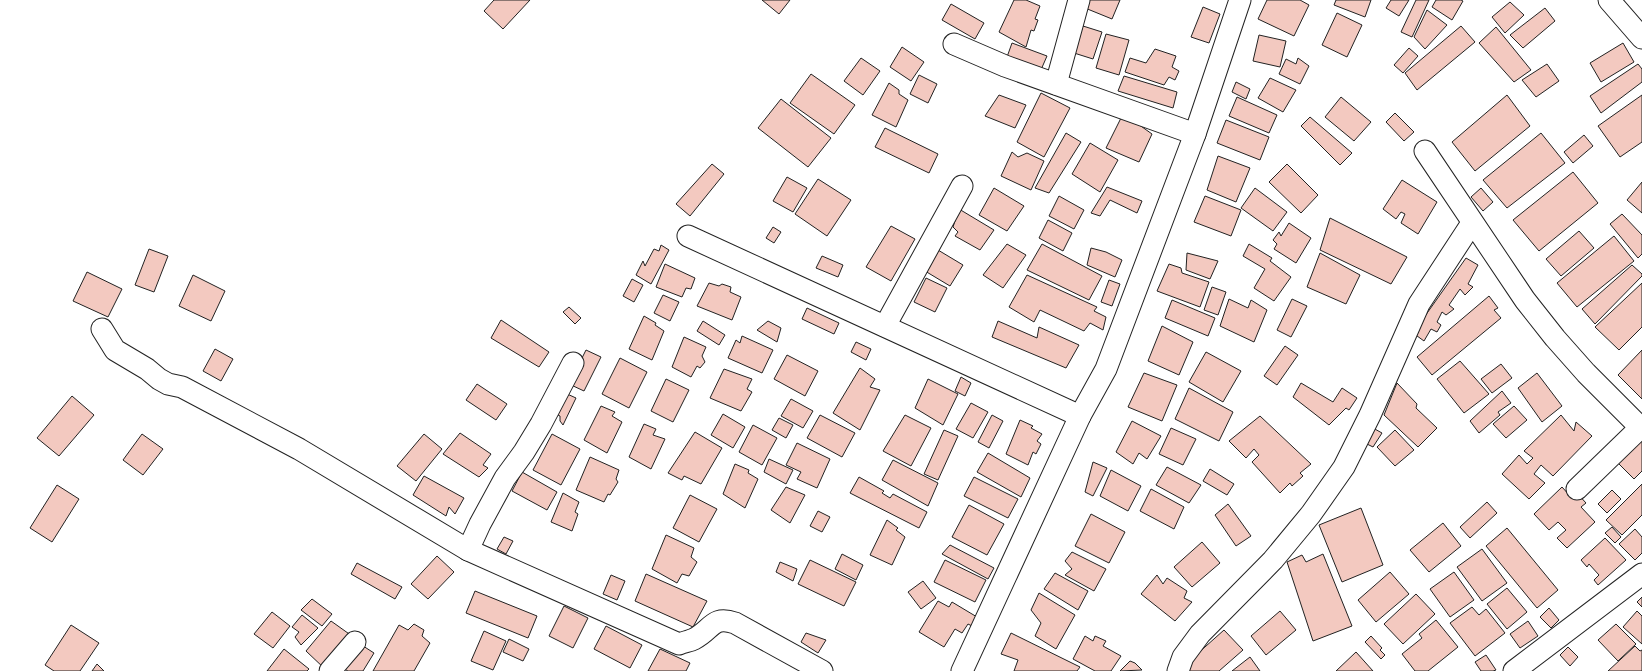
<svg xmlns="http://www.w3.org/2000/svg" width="1642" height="671" viewBox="0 0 1642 671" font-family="Roboto,sans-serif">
<rect width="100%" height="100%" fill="#fff"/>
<!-- building -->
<g fill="#f3c9c0" stroke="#222">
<polygon points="494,0 530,0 503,29 484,11"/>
<polygon points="762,0 790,0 779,14"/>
<polygon points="1014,0 1026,0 1040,6 1035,19 1038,20 1034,31 1031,30 1026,47 999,32"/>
<polygon points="1088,0 1120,0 1112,19 1085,8"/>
<polygon points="1267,0 1300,0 1309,5 1294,36 1258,19"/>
<polygon points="1336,0 1371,0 1365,17 1334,5"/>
<polygon points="1391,0 1409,0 1399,16 1386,8"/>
<polygon points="1416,0 1429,0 1412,37 1401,32"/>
<polygon points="1436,0 1461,0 1463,1 1452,20 1432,7"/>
<polygon points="1510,2 1524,15 1505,33 1492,17"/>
<polygon points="951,4 984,23 975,39 942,20"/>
<polygon points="1203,7 1220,14 1209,43 1191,37"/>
<polygon points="1545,8 1555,21 1523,48 1510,35"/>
<polygon points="1427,10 1447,25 1425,49 1414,37"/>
<polygon points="1337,13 1362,25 1347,57 1322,45"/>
<polygon points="1083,26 1102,32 1093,59 1074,53"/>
<polygon points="1461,26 1475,42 1417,90 1405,73"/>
<polygon points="1496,27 1531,70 1514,82 1479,43"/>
<polygon points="1106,34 1129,40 1119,75 1096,68"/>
<polygon points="1259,35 1286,41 1280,67 1253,61"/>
<polygon points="1012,43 1047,56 1040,72 1007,57"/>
<polygon points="1623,43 1634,62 1601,82 1590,63"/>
<polygon points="902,47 924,62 911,81 890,67"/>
<polygon points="1409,48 1418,56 1403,73 1394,65"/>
<polygon points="1155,49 1176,56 1172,67 1179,71 1175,80 1169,77 1164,85 1125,72 1130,58 1146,63"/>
<polygon points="861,58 880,71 863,95 844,81"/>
<polygon points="1298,58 1309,66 1300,84 1279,74 1286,59 1296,64"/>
<polygon points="1547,64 1559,81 1536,97 1522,80"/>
<polygon points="1638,64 1642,69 1642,82 1601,113 1590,96"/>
<polygon points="811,74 855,105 834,134 790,103"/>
<polygon points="919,75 937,84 928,103 910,94"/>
<polygon points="1124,76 1177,92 1173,108 1118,91"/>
<polygon points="1270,78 1296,90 1283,112 1258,98"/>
<polygon points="1236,82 1250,89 1246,99 1232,92"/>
<polygon points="889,83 899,90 899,94 908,100 896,127 872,115"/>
<polygon points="1041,93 1070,108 1044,157 1017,142"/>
<polygon points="999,95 1026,105 1015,128 985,116"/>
<polygon points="1507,95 1530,126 1475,171 1452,142"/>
<polygon points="1642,95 1642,142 1620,157 1598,126"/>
<polygon points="1237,97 1277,115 1269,133 1229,116"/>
<polygon points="1341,97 1371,122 1354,141 1325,117"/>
<polygon points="781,99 831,138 808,167 758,128"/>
<polygon points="1395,113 1414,132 1404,141 1386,122"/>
<polygon points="1310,117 1352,153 1340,165 1301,126"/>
<polygon points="1121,118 1138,124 1152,134 1139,162 1106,148"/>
<polygon points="1226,120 1269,137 1260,160 1217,143"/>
<polygon points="885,128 938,154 929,173 875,147"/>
<polygon points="1066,133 1081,142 1049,193 1035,188"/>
<polygon points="1541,133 1565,163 1507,208 1483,180"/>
<polygon points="1584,135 1593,146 1573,163 1564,152"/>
<polygon points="1090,143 1118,160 1100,192 1072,174"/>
<polygon points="1012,152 1018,157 1027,153 1044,161 1031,190 1001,176"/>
<polygon points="1218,156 1250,168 1236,202 1207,190"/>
<polygon points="712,164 724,174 690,216 676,204"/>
<polygon points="1287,164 1318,195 1301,213 1269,182"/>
<polygon points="1573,172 1598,203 1539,251 1513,220"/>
<polygon points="787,177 807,188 793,212 773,201"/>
<polygon points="818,179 851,200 827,236 795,214"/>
<polygon points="1402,180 1437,202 1418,234 1401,223 1405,214 1401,212 1396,219 1383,209"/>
<polygon points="1642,182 1642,213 1627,200"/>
<polygon points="1107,187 1142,201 1137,213 1110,200 1100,216 1091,213"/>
<polygon points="994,188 1024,206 1007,231 979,215"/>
<polygon points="1255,188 1287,212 1273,231 1241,208"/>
<polygon points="1481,188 1493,202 1483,211 1471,197"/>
<polygon points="1059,196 1084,210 1074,229 1049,216"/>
<polygon points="1205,196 1241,210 1231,236 1194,222"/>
<polygon points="959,209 994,230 980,250 955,236 958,232 953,227"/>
<polygon points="1622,214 1642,235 1642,254 1638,258 1610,224"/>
<polygon points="1330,218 1407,257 1391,284 1320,250"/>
<polygon points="1048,220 1072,233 1063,251 1039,238"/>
<polygon points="1289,223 1311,238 1296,263 1274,249 1277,244 1273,240 1279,232 1281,236"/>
<polygon points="891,226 915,239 891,281 866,267"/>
<polygon points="773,227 781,232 774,243 766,238"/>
<polygon points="1579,231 1594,248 1561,276 1546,259"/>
<polygon points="1614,236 1634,261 1577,307 1557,283"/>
<polygon points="1007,244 1026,255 1003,288 983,275"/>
<polygon points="1042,244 1102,276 1089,300 1027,270"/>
<polygon points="1249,244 1272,258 1270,261 1291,277 1274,301 1254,288 1265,269 1243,256"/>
<polygon points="661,245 669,250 651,284 636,275 643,261 645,266 654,249 659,251"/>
<polygon points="933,247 963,265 950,286 920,268"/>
<polygon points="1091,248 1106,252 1122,260 1115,277 1087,265"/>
<polygon points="149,249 168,256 154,292 135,285"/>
<polygon points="1187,253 1218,261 1210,279 1186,270"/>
<polygon points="1320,253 1360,275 1346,304 1307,287"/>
<polygon points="822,256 843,265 838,277 816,268"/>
<polygon points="1466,258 1478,265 1468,284 1473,287 1465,295 1460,289 1449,305 1454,309 1446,315 1442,312 1437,322 1441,325 1437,332 1431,329 1424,341 1413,333"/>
<polygon points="665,264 695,278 691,289 686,288 682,297 656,287"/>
<polygon points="1169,264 1181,268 1182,273 1209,282 1200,307 1157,291"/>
<polygon points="1632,265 1642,274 1642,276 1595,324 1582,309"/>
<polygon points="87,272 122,289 108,317 73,301"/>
<polygon points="193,275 225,291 211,321 179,306"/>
<polygon points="1027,275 1097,307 1094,311 1106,317 1103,330 1090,323 1084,331 1040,310 1034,322 1009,307"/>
<polygon points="926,278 947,288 935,312 914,302"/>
<polygon points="632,279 643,285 634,302 623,296"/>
<polygon points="1109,280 1120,284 1112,306 1101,302"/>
<polygon points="709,283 719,286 722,284 731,287 730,292 741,297 732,320 697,306"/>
<polygon points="1642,283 1642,327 1619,350 1595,327"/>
<polygon points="1212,287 1226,292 1218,315 1204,310"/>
<polygon points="663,295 679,302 670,321 654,313"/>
<polygon points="1489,296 1498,308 1494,310 1501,318 1432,375 1417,357"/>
<polygon points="1229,299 1248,308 1251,300 1267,310 1254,342 1220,326"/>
<polygon points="1292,299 1307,306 1291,337 1277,330"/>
<polygon points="1172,300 1215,318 1208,336 1165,318"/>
<polygon points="569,307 581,318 575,324 563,312"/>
<polygon points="807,308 839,323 834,334 802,319"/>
<polygon points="644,316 656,323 655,325 664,331 652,360 629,349"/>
<polygon points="501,320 549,352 539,367 491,338"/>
<polygon points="703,321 725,335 719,345 697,331"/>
<polygon points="768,321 781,328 777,342 757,330"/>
<polygon points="998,321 1037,338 1039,327 1079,345 1066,368 992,337"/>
<polygon points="1162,326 1193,342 1179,375 1148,361"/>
<polygon points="742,336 773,350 762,373 728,358 736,340 740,343"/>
<polygon points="684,337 706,347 702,356 705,362 700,368 697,366 691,377 672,367"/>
<polygon points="856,342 871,349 866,360 851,352"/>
<polygon points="1285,346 1298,355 1277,385 1264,376"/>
<polygon points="215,349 233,359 221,381 203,371"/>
<polygon points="586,350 601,357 584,391 569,384"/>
<polygon points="1642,350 1642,399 1618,375"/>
<polygon points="1206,352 1241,371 1223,402 1189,382"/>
<polygon points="787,355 818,371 805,396 774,379"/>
<polygon points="620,358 647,372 629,408 602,394"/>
<polygon points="1460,361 1489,394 1464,413 1437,379"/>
<polygon points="1501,364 1512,378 1492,393 1481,379"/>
<polygon points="860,368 875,379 870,387 880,390 860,430 833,413"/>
<polygon points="724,369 752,379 747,389 752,392 741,411 710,398"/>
<polygon points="1144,373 1177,385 1162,421 1128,407"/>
<polygon points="1537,373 1562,406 1542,422 1518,388"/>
<polygon points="961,377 971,383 965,396 955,391"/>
<polygon points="666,379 689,390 673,422 651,411"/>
<polygon points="928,379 958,394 943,425 915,408"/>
<polygon points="1301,383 1333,402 1342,388 1357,398 1349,410 1346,408 1329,425 1293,397"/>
<polygon points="1397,383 1417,404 1416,408 1437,428 1418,447 1384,415"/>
<polygon points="477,384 507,404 496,420 466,400"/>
<polygon points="1189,388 1233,412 1219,441 1175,419"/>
<polygon points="1502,391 1511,403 1498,412 1500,415 1479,433 1470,421"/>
<polygon points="565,393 576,398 563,425 560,421 560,416 552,412"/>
<polygon points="72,396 94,415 59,456 37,438"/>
<polygon points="791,399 813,411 803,428 781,416"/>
<polygon points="971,403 988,412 973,438 956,429"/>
<polygon points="601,406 615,412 612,416 622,422 607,453 584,440"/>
<polygon points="1514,406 1527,420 1506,438 1493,424"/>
<polygon points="723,414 745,427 733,448 711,435"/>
<polygon points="820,415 855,433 842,457 807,438"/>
<polygon points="905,415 931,428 911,466 883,451"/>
<polygon points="992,415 1003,421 989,448 978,442"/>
<polygon points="1561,415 1574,431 1576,422 1592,436 1553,476 1541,465 1534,474 1545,483 1529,499 1502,474 1519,455 1527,464 1533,458 1524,451"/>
<polygon points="1260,416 1311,464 1300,473 1303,476 1292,486 1290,483 1280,493 1252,462 1259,455 1254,449 1246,458 1229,441"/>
<polygon points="779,418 793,425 786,438 772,430"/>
<polygon points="1020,420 1033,426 1031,428 1042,434 1037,441 1041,444 1036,454 1033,452 1028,465 1006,454"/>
<polygon points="1132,421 1161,436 1147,459 1139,453 1133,464 1116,452"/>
<polygon points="644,424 656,429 653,435 665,439 651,469 629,457"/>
<polygon points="753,425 777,438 762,465 739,452"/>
<polygon points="1171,428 1196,439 1183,465 1159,454"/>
<polygon points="1373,428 1382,433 1373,447 1365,443"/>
<polygon points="944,430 958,436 938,480 924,474"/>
<polygon points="1395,430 1414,450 1395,466 1377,447"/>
<polygon points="695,432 722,448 701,484 684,476 682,480 668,473"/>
<polygon points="460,433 491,454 483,465 488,468 479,477 443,454"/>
<polygon points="142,434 163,449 143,475 123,460"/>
<polygon points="424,434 442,449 416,481 397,466"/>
<polygon points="552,434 580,449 561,485 533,470"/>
<polygon points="1642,439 1642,471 1634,479 1618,463"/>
<polygon points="797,443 830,459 817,488 797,479 801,472 786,465"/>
<polygon points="988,453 1030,478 1021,497 977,472"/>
<polygon points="590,457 619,470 616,479 618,482 610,495 608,494 604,502 576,490"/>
<polygon points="769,459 793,470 786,484 764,472"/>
<polygon points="893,460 938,483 928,506 882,480"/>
<polygon points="1093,462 1107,468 1093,496 1085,492"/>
<polygon points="735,464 749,470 748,473 758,479 745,508 723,494"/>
<polygon points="1167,467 1201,485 1189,503 1156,485"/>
<polygon points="1210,469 1234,484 1227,495 1203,481"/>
<polygon points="1111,470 1141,486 1128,511 1100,496"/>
<polygon points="522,472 557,492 547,510 512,491"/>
<polygon points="424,476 464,498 455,514 449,507 446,516 413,495"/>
<polygon points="859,477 884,491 882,493 890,498 893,494 927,512 919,528 850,493"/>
<polygon points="974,477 1018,499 1008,518 964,496"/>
<polygon points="1642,484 1642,515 1622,535 1606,520"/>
<polygon points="57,485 79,499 52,542 30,528"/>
<polygon points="786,487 805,495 790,523 771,510"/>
<polygon points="1562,487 1571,497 1576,492 1586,503 1581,507 1595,522 1567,548 1557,538 1566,530 1558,522 1549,530 1534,514"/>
<polygon points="1151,489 1184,507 1174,529 1140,511"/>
<polygon points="1612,490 1621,499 1607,513 1598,504"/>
<polygon points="563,493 579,502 575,512 578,514 572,531 551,522"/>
<polygon points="690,495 717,509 699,542 673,528"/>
<polygon points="1487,502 1497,513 1470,538 1460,527"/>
<polygon points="1228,504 1251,536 1236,546 1215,515"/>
<polygon points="969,505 1004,524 987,555 952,537"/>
<polygon points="1361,508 1383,565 1342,582 1319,525"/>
<polygon points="818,511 830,517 822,532 810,526"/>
<polygon points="1091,514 1125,532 1109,563 1075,546"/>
<polygon points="887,520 898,528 896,530 905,537 892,565 870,555"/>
<polygon points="1443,523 1461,546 1429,572 1410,550"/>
<polygon points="1612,527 1621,537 1615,543 1605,533"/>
<polygon points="1507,528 1558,590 1537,608 1486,546"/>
<polygon points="1635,529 1642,537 1642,553 1635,560 1619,544"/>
<polygon points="666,535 694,548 691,557 697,562 689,576 682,574 677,583 652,569"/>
<polygon points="504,537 513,541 506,554 497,549"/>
<polygon points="1605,538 1626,560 1598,585 1594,580 1599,575 1589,564 1587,567 1581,560"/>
<polygon points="1202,542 1220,563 1192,587 1174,567"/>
<polygon points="950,545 994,568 988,579 942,554"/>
<polygon points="1482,549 1507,583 1482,601 1457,567"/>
<polygon points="1072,552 1106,569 1094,591 1065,575 1072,569 1065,561"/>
<polygon points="842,554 863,565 856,580 835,569"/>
<polygon points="1323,554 1352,626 1313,641 1287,562 1302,555 1306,562"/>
<polygon points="437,556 454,572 428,599 411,584"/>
<polygon points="810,560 856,582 844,606 798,584"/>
<polygon points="945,560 986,580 975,602 934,582"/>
<polygon points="780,562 797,569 793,581 776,572"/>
<polygon points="357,563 402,587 395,599 351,574"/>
<polygon points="1390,572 1409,594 1376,622 1358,600"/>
<polygon points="1454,572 1474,600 1450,617 1430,589"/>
<polygon points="1055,573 1088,591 1078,610 1044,589"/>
<polygon points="646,574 707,601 693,627 635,601"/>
<polygon points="611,575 625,581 617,600 603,594"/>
<polygon points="1157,575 1163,584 1167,578 1187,591 1184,598 1192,602 1175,621 1141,594"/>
<polygon points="923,581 936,598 921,609 908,592"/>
<polygon points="1507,588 1527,612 1507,629 1487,604"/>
<polygon points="475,591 537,616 528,638 466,613"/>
<polygon points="1039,593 1075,615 1056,649 1035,636 1041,623 1031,610"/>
<polygon points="1416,594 1435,614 1403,644 1384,624"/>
<polygon points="1642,597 1642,607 1637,602"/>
<polygon points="312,599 332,614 322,626 301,610"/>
<polygon points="938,601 949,607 952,602 977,617 972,626 968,624 962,633 955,629 944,647 919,632"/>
<polygon points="564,606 588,618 573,648 549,636"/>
<polygon points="1472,607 1479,615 1486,609 1505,633 1475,656 1450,623"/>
<polygon points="1549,608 1559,620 1551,628 1540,617"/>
<polygon points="1280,611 1296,630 1266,655 1251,636"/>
<polygon points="1637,611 1642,616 1642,644 1623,627"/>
<polygon points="272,612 290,626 273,648 254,634"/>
<polygon points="302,615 318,628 301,645 295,637 299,632 292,627"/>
<polygon points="1436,620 1458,647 1428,671 1415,671 1402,654 1422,638 1419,634"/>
<polygon points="331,621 352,636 325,669 306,651"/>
<polygon points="1528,621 1538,636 1520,648 1510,634"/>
<polygon points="414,624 424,630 422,636 430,643 414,671 373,671 399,625 408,630"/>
<polygon points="1616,624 1636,644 1618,661 1598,640"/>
<polygon points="71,625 99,643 80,671 54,671 45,665"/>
<polygon points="606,626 642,645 630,668 594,649"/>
<polygon points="1224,630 1243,650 1219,671 1187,671 1187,663"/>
<polygon points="484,631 506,641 493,670 471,661"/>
<polygon points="806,633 826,640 818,653 801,642"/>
<polygon points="1011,633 1080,667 1077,671 1014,671 1018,660 1001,654"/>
<polygon points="1085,636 1093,641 1095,636 1106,641 1103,646 1121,656 1111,671 1095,671 1073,659"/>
<polygon points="1371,636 1382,648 1380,650 1385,655 1381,659 1365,642"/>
<polygon points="509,639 529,649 523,661 503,652"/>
<polygon points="360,644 374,653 363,671 348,671 344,669"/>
<polygon points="1635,646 1640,651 1642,650 1642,671 1608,671"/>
<polygon points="1568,647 1578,657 1570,666 1560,655"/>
<polygon points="284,649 309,669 307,671 267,671"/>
<polygon points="660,649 690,663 686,671 648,671"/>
<polygon points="1356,652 1373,671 1336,671"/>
<polygon points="1486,655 1496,670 1493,671 1481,671 1475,662"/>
<polygon points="1250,657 1260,671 1232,671"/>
<polygon points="1130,661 1135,663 1142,670 1120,671"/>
<polygon points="97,664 104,671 92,671"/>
</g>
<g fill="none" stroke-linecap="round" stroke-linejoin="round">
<!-- minor casing -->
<g stroke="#222" stroke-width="23">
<g id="minor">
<polyline points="1609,0 1642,38"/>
<polyline points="954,44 1005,66 1195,134"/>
<polyline points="1056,84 1079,0"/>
<polyline points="1425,151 1525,300 1555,338 1586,373 1642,429"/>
<polyline points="688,236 1080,416"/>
<polyline points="885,326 962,186"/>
<polyline points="102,329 115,350 147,369 159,379 168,384 182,387 299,449 468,550"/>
<path d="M573 363 541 424 524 452 505 478 480 524 468 550 679 644C684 642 690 641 694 639 712 630 712 615 735 623L822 671"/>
<polyline points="1577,489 1641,427"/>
<polyline points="330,671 355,642"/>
<polyline points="962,671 1080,416 1106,369 1195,134 1240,0"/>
<polyline points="1178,671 1183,657 1200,634 1273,560 1311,514 1344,467 1370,415 1419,304 1472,223"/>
<polyline points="1514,671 1642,574"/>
</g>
</g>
<!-- minor -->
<use href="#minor" stroke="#fff" stroke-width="21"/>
</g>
</svg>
